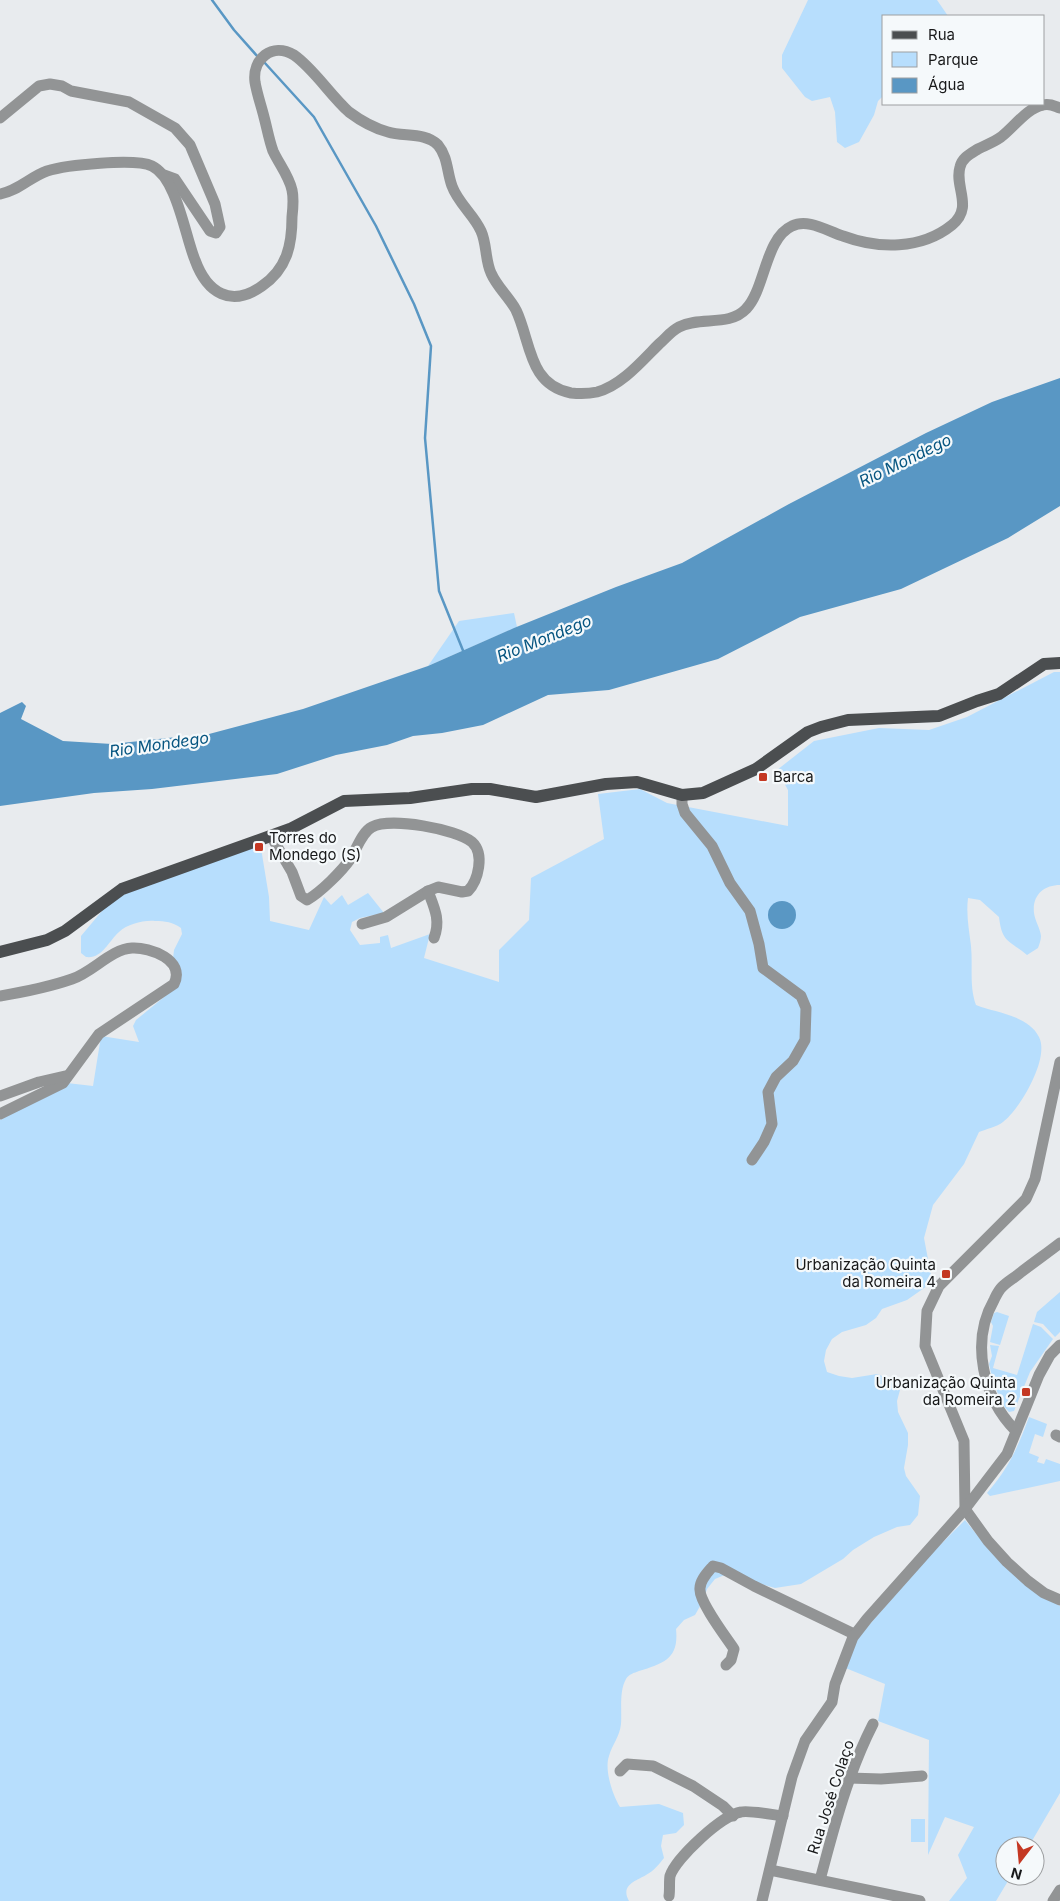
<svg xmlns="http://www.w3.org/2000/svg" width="1060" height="1901" viewBox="0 0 1060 1901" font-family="Inter,sans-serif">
<rect width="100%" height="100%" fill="#e8ebee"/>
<!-- green -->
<g fill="#b7defd">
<polygon points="808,0 937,0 948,16 884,16 884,95 878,101 874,115 859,142 845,148 837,142 835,112 830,97 812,101 805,97 782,68 782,55"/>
<polygon points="514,613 517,627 428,666 459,621"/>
<path d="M1054 672H1060V885C1044 885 1032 895 1034 913 1035 921 1040 928 1041 936 1041 940 1039 945 1038 948L1027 955C1009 940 1002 943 999 917L980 900 968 898C966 915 969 929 971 946 973 966 969 986 976 1005 996 1013 1028 1015 1039 1037 1050 1058 1020 1109 1003 1122 997 1127 986 1129 979 1132L964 1164 933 1205 924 1238 931 1275 927 1286 907 1300 882 1309 876 1318 866 1325 842 1332 832 1339 826 1350 824 1361 827 1372 839 1376 852 1378 877 1374 887 1378 896 1379 900 1390 897 1401 898 1412 908 1433V1445L904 1468 906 1476 920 1496 918 1515 910 1525 897 1527 874 1537 853 1550 843 1559 801 1584 775 1588 727 1574 715 1579 707 1589 703 1601 695 1615 684 1620 676 1629C679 1658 665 1663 639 1671 634 1673 629 1674 626 1679 619 1691 622 1711 621 1724 620 1736 612 1745 609 1756 604 1770 613 1796 620 1807L659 1804 683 1813 684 1825 676 1833 663 1835 661 1846 664 1858C659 1864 654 1871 646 1875 636 1881 620 1885 629 1901H0V1120L67 1083 93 1086 101 1036 139 1042 133 1026 136 1020 169 993 174 950 182 934 181 928C173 922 165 921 155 921 143 920 128 924 119 932 108 942 102 959 86 957L81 953V936L112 899 260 842 269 897 270 921 309 930 324 897 331 905 342 895 348 905 368 893 384 913 360 918 352 922 350 930 360 945 380 943V937L388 935 391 948 430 934 424 958 499 982V950L529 920 531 878 604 839 598 794 640 789 667 803 788 826V790L777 770 814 741 879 728 929 730 967 717Z"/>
<polygon points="1060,1292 1060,1332 1055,1337 1043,1324 1034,1322 1037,1312"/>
<polygon points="997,1312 1009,1316 1000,1345 990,1342 993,1326 991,1322 994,1313"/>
<path d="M1033 1324 1041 1327 1053 1339 1030 1372 1014 1411 1009 1412C999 1403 992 1377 989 1364L992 1356 990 1345 999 1346 993 1368 1017 1375Z"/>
<path d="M1029 1417 1047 1424 1043 1437 1035 1434 1029 1453 1039 1457 1037 1462 1044 1464 1046 1459 1060 1464V1481L990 1496 987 1493C1010 1466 1017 1449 1029 1417Z"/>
<path d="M965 1520C990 1552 1024 1586 1060 1606V1793L1029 1846H1005V1876H1011L996 1901H949L967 1878 958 1855 974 1827 945 1817 928 1855 929 1740 878 1721 885 1684 843 1667 857 1639 929 1556Z"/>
<rect x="911" y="1819" width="14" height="23"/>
</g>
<!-- water -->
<g fill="#5997c4">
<polygon points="1060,378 1060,506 1008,538 901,589 800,617 718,659 609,690 548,695 483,725 442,733 413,736 387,745 336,755 277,774 152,789 94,793 0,806 0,713 22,702 26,706 21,719 63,741 112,744 177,737 194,738 303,709 428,666 514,628 616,587 682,563 789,504 926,433 992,402"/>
<circle cx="782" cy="915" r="14"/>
</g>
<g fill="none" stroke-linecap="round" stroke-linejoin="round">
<!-- stream -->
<g stroke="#5997c4" stroke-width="2.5">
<polyline points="212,0 234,30 258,57"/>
<polyline points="264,62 314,117 376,226 414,304 431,346 425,438 439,591 464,653"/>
</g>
<!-- minor -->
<g stroke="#929495" stroke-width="11">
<polyline points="0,118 39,86 50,84 62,86 71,91 129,102 175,128 190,145 215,204 220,227 216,233 210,231 175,179 164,175"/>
<path d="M0 194C18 191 30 177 47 171 66 165 135 158 152 166 177 178 185 236 195 260 207 293 231 308 262 286 287 269 292 245 292 217 293 208 294 199 292 190 289 176 279 164 273 151 269 140 267 128 264 117 261 105 257 94 255 82 252 59 272 42 294 55 314 69 330 95 349 112 361 121 373 128 388 132 404 137 425 132 438 145 448 157 447 173 452 186 458 203 474 215 481 231 487 244 485 260 491 273 497 287 509 297 516 310 531 341 528 385 571 393 580 394 588 394 597 392 621 386 642 361 659 344 666 338 671 331 679 327 700 316 729 327 746 309 765 290 765 238 792 226 808 218 827 231 843 236 878 249 921 250 952 225 974 207 954 187 960 167 962 158 970 154 978 149 986 145 994 142 1001 137 1014 127 1027 108 1043 105 1050 103 1054 106 1060 108"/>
<polyline points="682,795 682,804 685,813 712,846 730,883 750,911 759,944 763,968 801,996 806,1008 805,1040 793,1061 776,1077 768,1092 772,1124 764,1142 752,1160"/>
<path d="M271 836 292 872 301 896 307 900C321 892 342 871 351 858 357 848 362 832 372 827 391 817 456 829 472 842 485 854 478 881 468 891L462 892 438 887 428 891 386 917 362 924"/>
<path d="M428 891C434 907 441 920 434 938"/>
<path d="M0 996C24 992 49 987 72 979 93 972 111 949 132 948 150 947 186 960 174 984L99 1034 63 1083 0 1114"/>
<polyline points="1060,1062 1035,1179 1026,1199 939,1286 927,1311 925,1346 964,1441 965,1509 988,1541 1007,1562 1028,1581 1044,1593 1060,1600"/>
<polyline points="0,1096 39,1082 65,1076"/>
<path d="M1016 1431C983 1398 970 1342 994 1300 996 1296 998 1291 1002 1287 1007 1282 1014 1278 1020 1273 1033 1263 1047 1253 1060 1243"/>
<polyline points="1056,1435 1060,1437"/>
<path d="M726 1665 731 1660 734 1649C726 1637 700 1603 700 1590 699 1581 707 1573 713 1566L721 1568 754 1586 854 1634"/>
<polyline points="620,1771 627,1764 653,1766 693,1786 723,1806 733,1816"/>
<polyline points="849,1778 881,1779 922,1776"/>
<polyline points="770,1870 920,1901"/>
<path d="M820 1880C834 1827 848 1773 873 1724"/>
<path d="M669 1896C670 1890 669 1882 670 1876 676 1858 722 1815 741 1812 749 1810 774 1815 783 1816"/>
<polyline points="762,1901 792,1777 805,1741 832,1702 835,1684 853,1637 867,1619 965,1509 1007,1454 1039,1375 1050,1355 1060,1345"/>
<polyline points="1053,1901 1060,1890"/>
</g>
<!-- major -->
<polyline stroke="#4b4e50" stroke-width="12" points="0,952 47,940 65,931 122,889 290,829 344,801 410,798 472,789 490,789 536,797 606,784 637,782 682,795 703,793 756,769 808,732 821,727 848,720 939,716 977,701 999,694 1044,664 1060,663"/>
</g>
<!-- markers -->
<g fill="#c43823" stroke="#f5f9fb" stroke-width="2">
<rect x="758" y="772" width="10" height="10" rx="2.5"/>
<rect x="254" y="842" width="10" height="10" rx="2.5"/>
<rect x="941" y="1269" width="10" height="10" rx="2.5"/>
<rect x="1021" y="1387" width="10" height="10" rx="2.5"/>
</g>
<g text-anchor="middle" stroke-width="4.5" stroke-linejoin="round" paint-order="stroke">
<!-- poi labels -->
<g font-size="15" fill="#18191a" stroke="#f5f9fb" text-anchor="start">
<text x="773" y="782">Barca</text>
<text x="269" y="843">Torres do<tspan x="269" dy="17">Mondego (S)</tspan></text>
<text x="936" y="1270" text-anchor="end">Urbanização Quinta<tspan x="936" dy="17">da Romeira 4</tspan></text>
<text x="1016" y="1388" text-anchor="end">Urbanização Quinta<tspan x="1016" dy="17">da Romeira 2</tspan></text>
</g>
<!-- street labels -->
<g font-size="15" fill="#18191a" stroke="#f5f9fb">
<text transform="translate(831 1797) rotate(-72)" y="5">Rua José Colaço</text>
</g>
<!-- water labels -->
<g font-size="16" font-style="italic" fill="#065580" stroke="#f5f9fb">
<text transform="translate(905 460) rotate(-26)" y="6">Rio Mondego</text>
<text transform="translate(544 638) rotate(-22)" y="6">Rio Mondego</text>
<text transform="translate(159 744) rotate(-8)" y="6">Rio Mondego</text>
</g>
</g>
<!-- legend -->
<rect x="882" y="15" width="162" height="90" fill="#f5f9fb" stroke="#9d9fa1"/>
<rect x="892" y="31" width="25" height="8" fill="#4b4e50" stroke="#9d9fa1"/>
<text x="928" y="40" font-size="15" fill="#18191a">Rua</text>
<rect x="892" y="52" width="25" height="15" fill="#b7defd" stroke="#9d9fa1"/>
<text x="928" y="65" font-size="15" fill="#18191a">Parque</text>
<rect x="892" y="78" width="25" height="15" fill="#5997c4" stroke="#9d9fa1"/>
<text x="928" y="90" font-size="15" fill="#18191a">Água</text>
<!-- north arrow -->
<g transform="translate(1020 1861) rotate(196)"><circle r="24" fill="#f5f9fb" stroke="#9d9fa1"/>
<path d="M0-4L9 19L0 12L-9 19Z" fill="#c43823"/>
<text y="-8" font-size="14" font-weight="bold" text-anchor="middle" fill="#18191a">N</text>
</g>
</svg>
